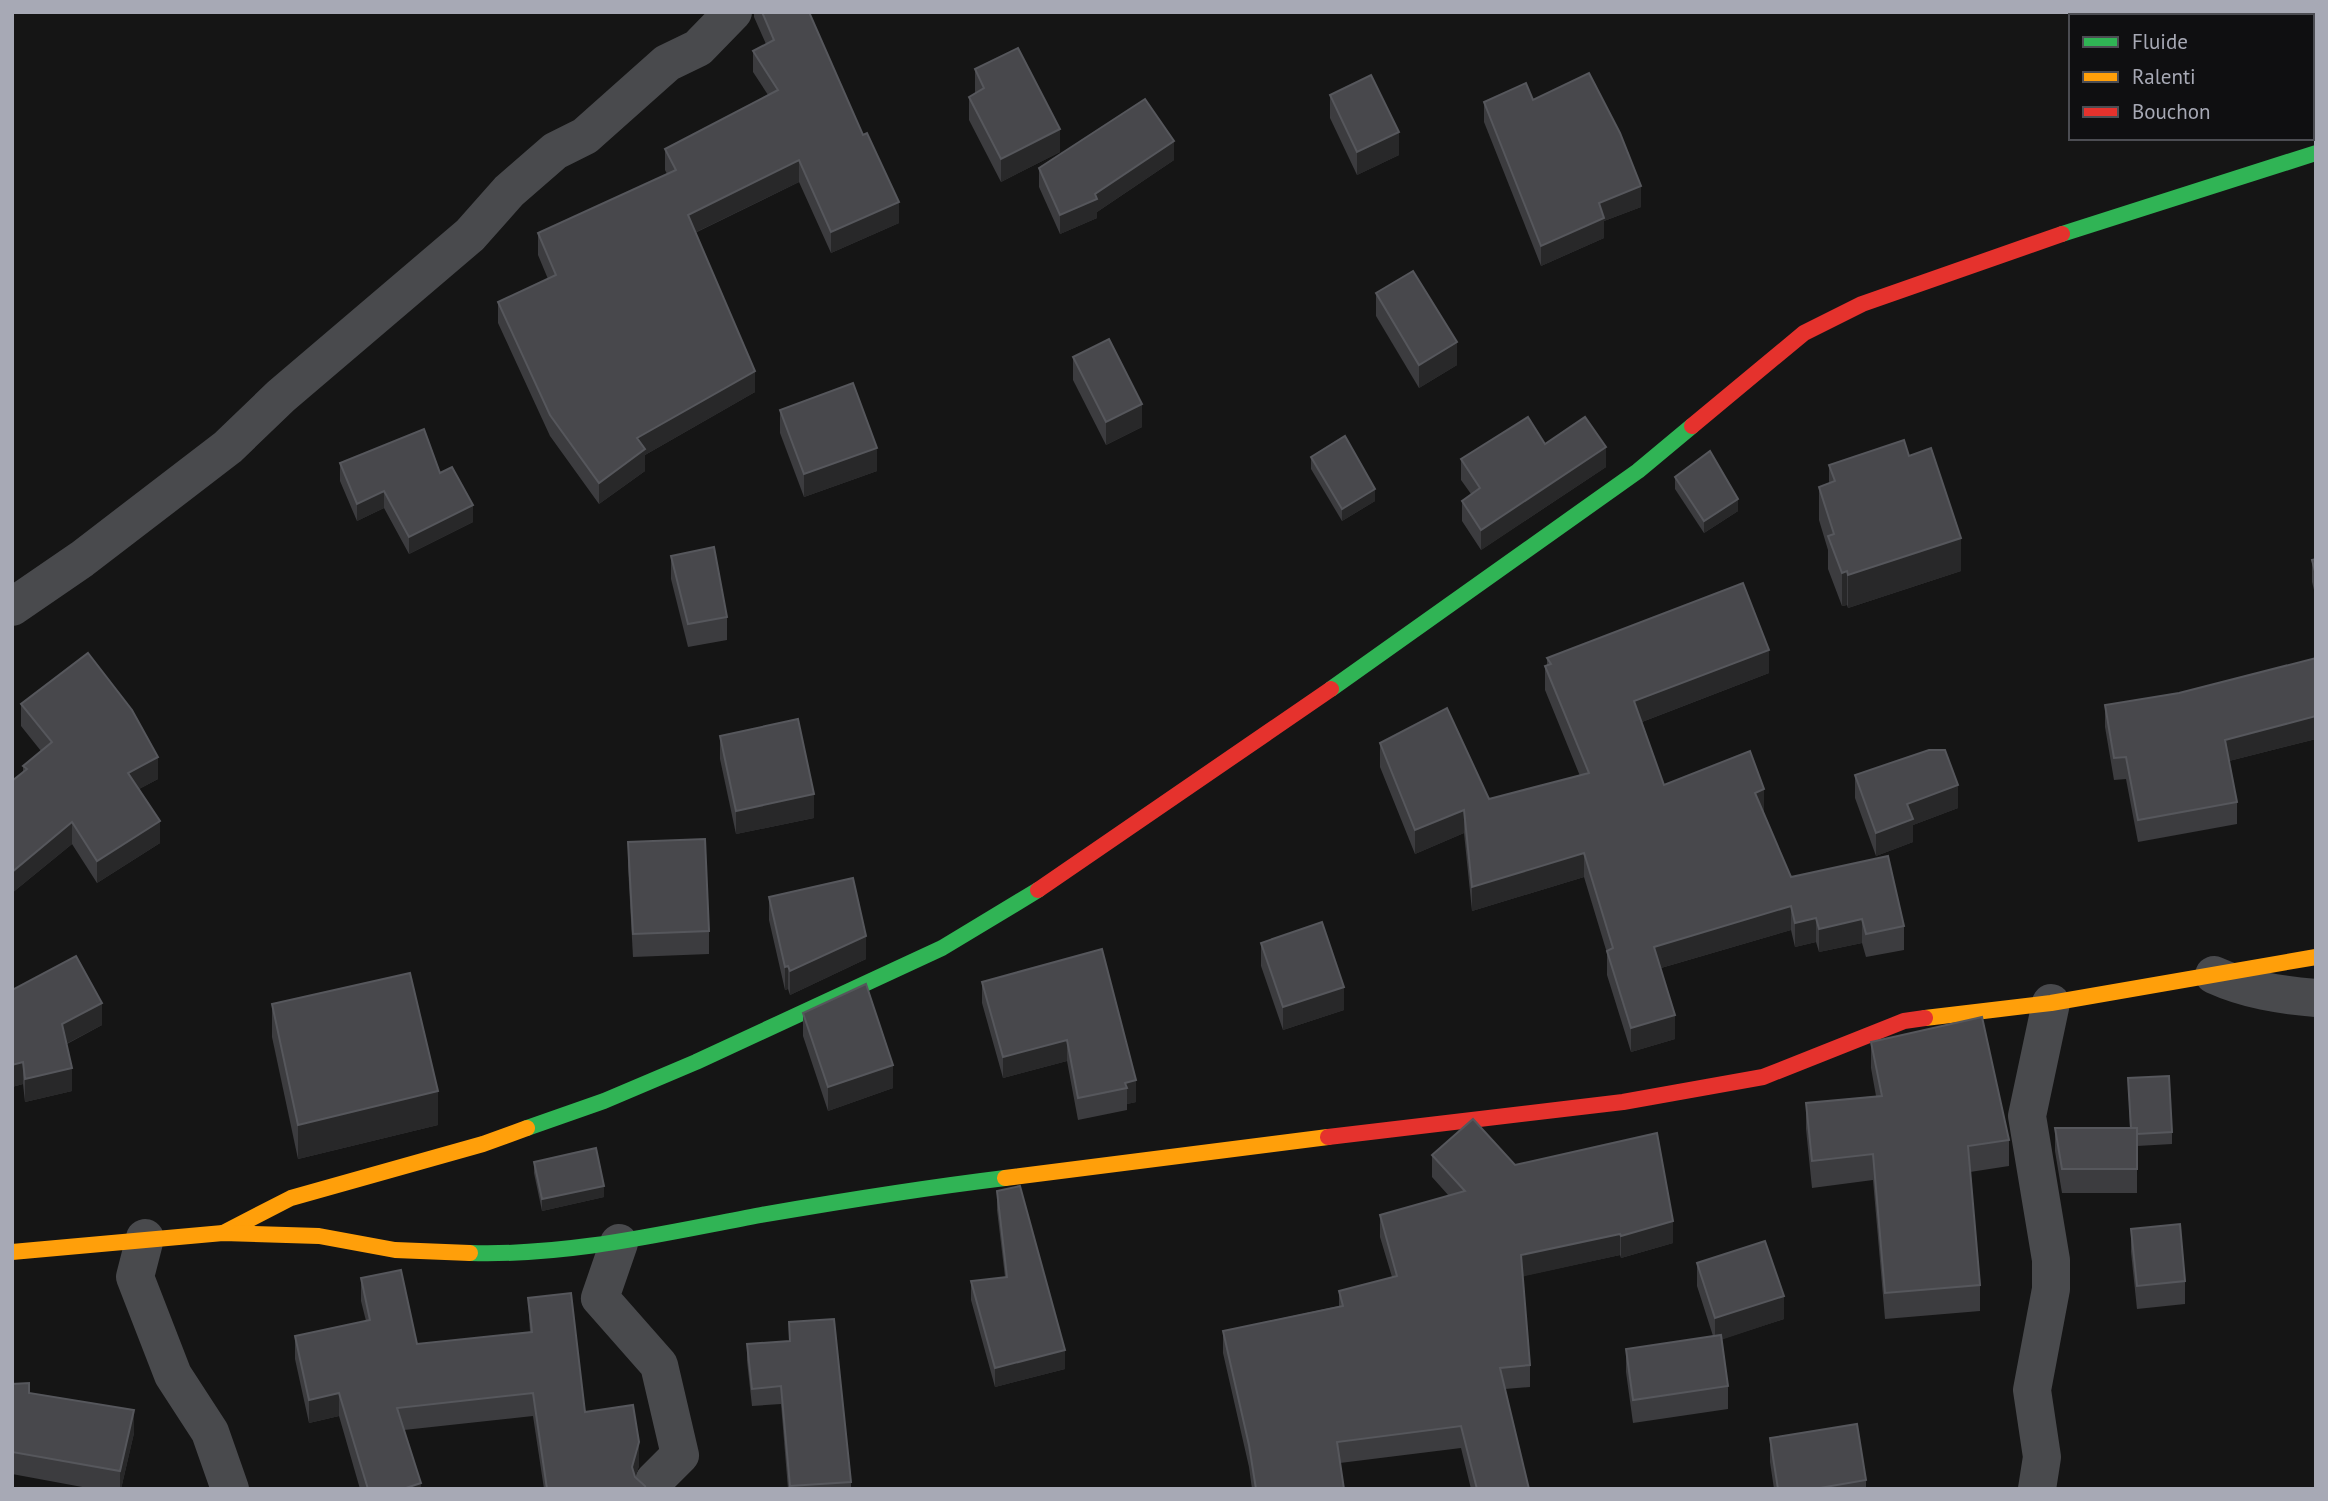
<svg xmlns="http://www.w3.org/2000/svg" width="2328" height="1501" viewBox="0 0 2328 1501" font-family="'PT Sans',sans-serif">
<rect width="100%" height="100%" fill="#151515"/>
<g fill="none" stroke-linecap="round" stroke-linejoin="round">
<!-- street -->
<g stroke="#494a4d" stroke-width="38">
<polyline points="12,607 82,559 228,447 281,396 470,235 509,191 555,151 585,136 667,63 698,48 733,12"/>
<path d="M2214 975C2247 990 2280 995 2316 998"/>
<polyline points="145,1238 135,1277 173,1375 210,1432 230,1489"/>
<polyline points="619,1243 600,1298 659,1365 680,1455 654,1481 654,1489"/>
<polyline points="2037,1489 2042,1457 2032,1390 2051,1289 2051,1260 2027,1116 2051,1003"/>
</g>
<!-- fast -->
<g stroke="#30b455" stroke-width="16">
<polyline points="2062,234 2316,153"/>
<polyline points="1331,689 1638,471 1692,426"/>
<polyline points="527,1128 604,1101 696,1062 942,948 1038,890"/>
<path d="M470 1253C570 1256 664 1233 761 1215 842 1201 923 1188 1005 1178"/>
</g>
<!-- slow -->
<g stroke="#ff9f0a" stroke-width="16">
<polyline points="1925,1018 2051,1003 2316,957"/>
<polyline points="1005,1178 1328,1137"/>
<polyline points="223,1233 291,1198 483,1144 527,1128"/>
<polyline points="12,1252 223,1233 319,1236 395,1250 470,1253"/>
</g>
<!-- jam -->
<g stroke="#e5322d" stroke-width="16">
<polyline points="1692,426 1804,333 1862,304 2062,234"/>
<polyline points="1038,890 1331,689"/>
<polyline points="1328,1137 1623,1102 1763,1077 1904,1021 1925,1018"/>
</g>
</g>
<!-- wall -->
<g fill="#3c3c3f">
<polygon points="754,12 809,12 899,223 831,253 799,182 695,233 755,392 645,455 645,471 599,504 550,436 498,323 498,302 548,279 538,255 538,233 667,174 665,170 665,149 768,95 753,72 753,51 766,44 754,17"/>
<polygon points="975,69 1060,152 1001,182 969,120 969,97 975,93"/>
<polygon points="1330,95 1399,155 1357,175 1330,118"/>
<polygon points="1533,100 1641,207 1604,221 1604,238 1541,266 1484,122 1484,102"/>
<polygon points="1174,160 1097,212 1097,218 1060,234 1039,187 1039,168"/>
<polygon points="1376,293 1457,365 1419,388 1376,316"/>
<polygon points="1073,357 1142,427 1106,445 1073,380"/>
<polygon points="780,410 877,471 804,497 780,433"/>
<polygon points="1545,444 1606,467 1481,550 1462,521 1462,501 1471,494 1461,480 1461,459"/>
<polygon points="1909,456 1961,571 1848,608 1847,605 1842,606 1828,569 1828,550 1819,520 1819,487 1829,483 1829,465"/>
<polygon points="1311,457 1375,501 1342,521 1311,469"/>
<polygon points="340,463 440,473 473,522 409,554 384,508 357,521 340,481"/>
<polygon points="1675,477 1738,511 1704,533 1675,489"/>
<polygon points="671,556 727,617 727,640 688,647 671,579"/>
<polygon points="2316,559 2316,598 2312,582 2312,560"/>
<polygon points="1547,658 1769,673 1642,722 1664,785 1764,813 1791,877 1904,926 1904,950 1866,957 1862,943 1819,952 1816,942 1795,947 1791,930 1661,968 1675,1039 1631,1052 1607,975 1607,953 1584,877 1472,911 1464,833 1415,854 1380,767 1380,743 1489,799 1580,776 1545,690 1545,666 1547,665"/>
<polygon points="2316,658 2316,739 2229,761 2237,802 2237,824 2138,842 2126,779 2114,780 2105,727 2105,705 2179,693"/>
<polygon points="21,704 158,779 139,789 160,843 97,883 72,844 12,893 12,781 23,772 23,766 41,751 21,726"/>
<polygon points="720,736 814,818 736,834 720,759"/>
<polygon points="1855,775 1958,808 1913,825 1913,842 1876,856 1855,798"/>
<polygon points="628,842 709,931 709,954 633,957 628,866"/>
<polygon points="769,897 866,959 790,995 788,989 785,990 769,920"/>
<polygon points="1261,943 1344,1010 1283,1030 1261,966"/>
<polygon points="1102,949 1136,1102 1127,1104 1127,1110 1078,1120 1067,1061 1003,1078 982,1003 982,982"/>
<polygon points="12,990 102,1025 67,1044 72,1091 25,1102 23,1084 12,1087"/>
<polygon points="272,1004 438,1125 298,1159 272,1037"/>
<polygon points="803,1013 893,1088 828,1111 803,1036"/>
<polygon points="1871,1042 2009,1140 2009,1166 1970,1172 1980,1285 1980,1311 1885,1319 1873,1180 1812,1188 1806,1129 1806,1103 1876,1096 1871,1068"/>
<polygon points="2128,1078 2172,1132 2172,1144 2137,1146 2137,1193 2062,1193 2055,1151 2055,1128 2130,1128"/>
<polygon points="1432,1155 1515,1165 1673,1243 1621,1258 1620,1255 1523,1276 1530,1365 1530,1387 1505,1389 1529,1489 1471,1489 1461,1448 1340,1463 1344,1489 1252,1489 1249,1467 1223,1353 1223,1331 1339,1306 1339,1291 1392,1277 1380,1237 1380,1215 1449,1196 1432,1177"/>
<polygon points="534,1162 604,1197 542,1211 534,1173"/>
<polygon points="997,1191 1065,1369 995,1387 971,1300 971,1281 1005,1277 997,1210"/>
<polygon points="2131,1229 2185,1281 2185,1304 2137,1309 2131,1252"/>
<polygon points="1697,1263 1784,1319 1722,1339 1728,1386 1728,1409 1633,1423 1626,1372 1626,1349 1713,1336 1697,1286"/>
<polygon points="361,1278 417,1344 530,1332 528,1298 585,1412 639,1466 635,1477 646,1489 544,1489 533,1416 404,1430 421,1489 360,1489 339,1416 309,1423 295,1359 295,1336 366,1321 361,1301"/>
<polygon points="789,1322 851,1482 851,1489 788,1489 781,1404 752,1406 747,1361 747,1344 789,1341"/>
<polygon points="12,1384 29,1394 134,1433 121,1489 93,1489 12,1474"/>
<polygon points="1770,1438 1866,1480 1866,1489 1774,1489 1770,1462"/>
</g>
<!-- shaded-wall -->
<g fill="#282829">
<polygon points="1060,129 1060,152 1001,182 1001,159"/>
<polygon points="1399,132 1399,155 1357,175 1357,152"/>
<polygon points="1174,141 1174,160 1097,212 1097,218 1060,234 1060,215 1095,194"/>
<polygon points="799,160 799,182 688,236 688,215"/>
<polygon points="1641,186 1641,207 1604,221 1604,238 1541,266 1541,246 1599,203"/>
<polygon points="899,202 899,223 831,253 831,232"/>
<polygon points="1457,342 1457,365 1419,388 1419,365"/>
<polygon points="755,371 755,392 645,455 645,471 599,504 599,483 637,438"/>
<polygon points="1142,404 1142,427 1106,445 1106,422"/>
<polygon points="1606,447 1606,467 1481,550 1481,530"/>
<polygon points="877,448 877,471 804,497 804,474"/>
<polygon points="1375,489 1375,501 1342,521 1342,509"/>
<polygon points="384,491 384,508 357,521 357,504"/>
<polygon points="1738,499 1738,511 1704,533 1704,521"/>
<polygon points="473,505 473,522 409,554 409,537"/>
<polygon points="1961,538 1961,571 1848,608 1848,575"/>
<polygon points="1847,571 1847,605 1842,606 1842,573"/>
<polygon points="1769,650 1769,673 1634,725 1634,701"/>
<polygon points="2316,716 2316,739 2225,762 2225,740"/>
<polygon points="158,757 158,779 128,795 128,773"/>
<polygon points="1958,785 1958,808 1913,825 1913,842 1876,856 1876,833 1907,804"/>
<polygon points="1764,789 1764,813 1755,793"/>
<polygon points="814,794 814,818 736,834 736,811"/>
<polygon points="1464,810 1464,833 1415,854 1415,830"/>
<polygon points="160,821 160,843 97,883 97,861"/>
<polygon points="72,822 72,844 12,893 12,872"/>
<polygon points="1584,853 1584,877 1472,911 1472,887"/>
<polygon points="1791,906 1791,930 1654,970 1654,947"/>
<polygon points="1816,918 1816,942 1795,947 1795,923"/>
<polygon points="1862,919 1862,943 1819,952 1819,929"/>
<polygon points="866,936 866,959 790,995 790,971"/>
<polygon points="788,966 788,989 785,990 785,967"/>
<polygon points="1344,987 1344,1010 1283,1030 1283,1007"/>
<polygon points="102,1003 102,1025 62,1046 62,1024"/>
<polygon points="1675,1015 1675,1039 1631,1052 1631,1028"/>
<polygon points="1067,1040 1067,1061 1003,1078 1003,1057"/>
<polygon points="23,1062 23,1084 12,1087 12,1065"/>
<polygon points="893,1065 893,1088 828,1111 828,1087"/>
<polygon points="72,1068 72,1091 25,1102 25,1079"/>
<polygon points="1136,1080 1136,1102 1127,1104 1127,1088 1125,1083"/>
<polygon points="438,1091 438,1125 298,1159 298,1125"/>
<polygon points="604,1186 604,1197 542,1211 542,1199"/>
<polygon points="1673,1221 1673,1243 1621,1258 1621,1236"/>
<polygon points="1620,1234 1620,1255 1521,1277 1521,1255"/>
<polygon points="1784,1296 1784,1319 1715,1342 1715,1318"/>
<polygon points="1065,1350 1065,1369 995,1387 995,1368"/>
<polygon points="339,1393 339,1416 309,1423 309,1400"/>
<polygon points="134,1410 134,1433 121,1489 120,1489 120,1471"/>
<polygon points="639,1442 639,1466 632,1489 632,1467"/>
<polygon points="421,1483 421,1489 403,1489"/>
</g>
<!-- building -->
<g fill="#48484c" stroke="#56575c" stroke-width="2">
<polygon points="762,12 809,12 863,135 867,133 899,202 831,232 799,160 688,215 755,371 637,438 645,449 599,483 550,415 498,302 556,275 538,233 676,170 665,149 778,90 753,51 774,40"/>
<polygon points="1018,48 1060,129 1001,159 969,97 984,88 975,69"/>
<polygon points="1589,73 1620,133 1641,186 1599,203 1604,218 1541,246 1484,102 1526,83 1533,100"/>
<polygon points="1371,75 1399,132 1357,152 1330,95"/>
<polygon points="1145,99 1174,141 1095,194 1097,199 1060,215 1039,168"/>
<polygon points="1413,271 1457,342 1419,365 1376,293"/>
<polygon points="1109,339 1142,404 1106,422 1073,357"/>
<polygon points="853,383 877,448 804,474 780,410"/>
<polygon points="1528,417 1545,444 1585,417 1606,447 1481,530 1462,501 1480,488 1461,459"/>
<polygon points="424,429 440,473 452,467 473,505 409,537 384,491 357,504 340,463"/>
<polygon points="1345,436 1375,489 1342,509 1311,457"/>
<polygon points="1904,440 1909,456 1931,448 1961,538 1848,575 1847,571 1842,573 1828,536 1834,534 1819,487 1835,481 1829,465"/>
<polygon points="1710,451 1738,499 1704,521 1675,477"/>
<polygon points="714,547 727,617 688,624 671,556"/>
<polygon points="2316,559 2316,575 2312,560"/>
<polygon points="1743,583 1769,650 1634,701 1664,785 1750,751 1764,789 1755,793 1791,877 1888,856 1904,926 1866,934 1862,919 1819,929 1816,918 1795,923 1791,906 1654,947 1675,1015 1631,1028 1607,951 1613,948 1584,853 1472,887 1464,810 1415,830 1380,743 1447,708 1489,799 1589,773 1545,666 1551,664 1547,658"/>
<polygon points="88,653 132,710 158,757 128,773 160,821 97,861 72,822 12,872 12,781 27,769 23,766 52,742 21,704"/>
<polygon points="2316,658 2316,716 2225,740 2237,802 2138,820 2126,757 2114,758 2105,705 2179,693"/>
<polygon points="798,719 814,794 736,811 720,736"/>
<polygon points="1929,750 1945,750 1958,785 1907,804 1913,819 1876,833 1855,775"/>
<polygon points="705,839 709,931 633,934 628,842"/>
<polygon points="853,878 866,936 790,971 788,966 785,967 769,897"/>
<polygon points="1322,922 1344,987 1283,1007 1261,943"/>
<polygon points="1102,949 1136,1080 1125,1083 1127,1088 1078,1098 1067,1040 1003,1057 982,982"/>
<polygon points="76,956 102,1003 62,1024 72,1068 25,1079 23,1062 12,1065 12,990"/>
<polygon points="410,973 438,1091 298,1125 272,1004"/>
<polygon points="866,984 893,1065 828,1087 803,1013"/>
<polygon points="1982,1017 2009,1140 1968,1146 1980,1285 1885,1293 1873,1154 1812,1161 1806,1103 1882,1096 1871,1042"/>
<polygon points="2169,1076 2172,1132 2137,1134 2137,1128 2131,1128 2128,1078"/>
<polygon points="1473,1119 1515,1165 1657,1133 1673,1221 1621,1236 1620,1234 1521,1255 1530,1365 1500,1368 1529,1489 1477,1489 1461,1426 1337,1442 1344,1489 1256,1489 1249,1445 1223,1331 1343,1306 1339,1291 1397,1276 1380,1215 1465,1191 1432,1155"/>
<polygon points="2055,1128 2137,1128 2137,1169 2062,1169"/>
<polygon points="596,1148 604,1186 542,1199 534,1162"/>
<polygon points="1020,1186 1065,1350 995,1368 971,1281 1007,1277 997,1191"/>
<polygon points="2180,1224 2185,1281 2137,1286 2131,1229"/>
<polygon points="1765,1241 1784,1296 1715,1318 1697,1263"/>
<polygon points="401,1270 417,1344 532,1332 528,1298 571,1293 585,1412 633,1405 639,1442 632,1467 635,1477 645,1486 646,1489 547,1489 533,1393 397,1408 421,1483 403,1489 368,1489 339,1393 309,1400 295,1336 370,1320 361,1278"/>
<polygon points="834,1319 851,1482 790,1486 781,1386 752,1389 747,1344 790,1341 789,1322"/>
<polygon points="1721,1335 1728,1386 1633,1400 1626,1349"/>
<polygon points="29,1383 29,1393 134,1410 120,1471 12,1452 12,1384"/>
<polygon points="1857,1424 1866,1480 1814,1489 1778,1489 1770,1438"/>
</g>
<!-- border -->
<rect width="2328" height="1501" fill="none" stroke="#a7a9b5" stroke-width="28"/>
<!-- legend -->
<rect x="2069" y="14" width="245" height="126" fill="#0f0f11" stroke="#4c4d53" stroke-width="2"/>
<rect x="2083" y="37" width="35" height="10" fill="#30b455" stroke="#4c4d53" stroke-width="2"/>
<text x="2132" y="49" font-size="21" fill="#a7a9b5">Fluide</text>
<rect x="2083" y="72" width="35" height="10" fill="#ff9f0a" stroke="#4c4d53" stroke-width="2"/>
<text x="2132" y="84" font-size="21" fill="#a7a9b5">Ralenti</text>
<rect x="2083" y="107" width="35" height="10" fill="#e5322d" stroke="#4c4d53" stroke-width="2"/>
<text x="2132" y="119" font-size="21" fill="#a7a9b5">Bouchon</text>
</svg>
